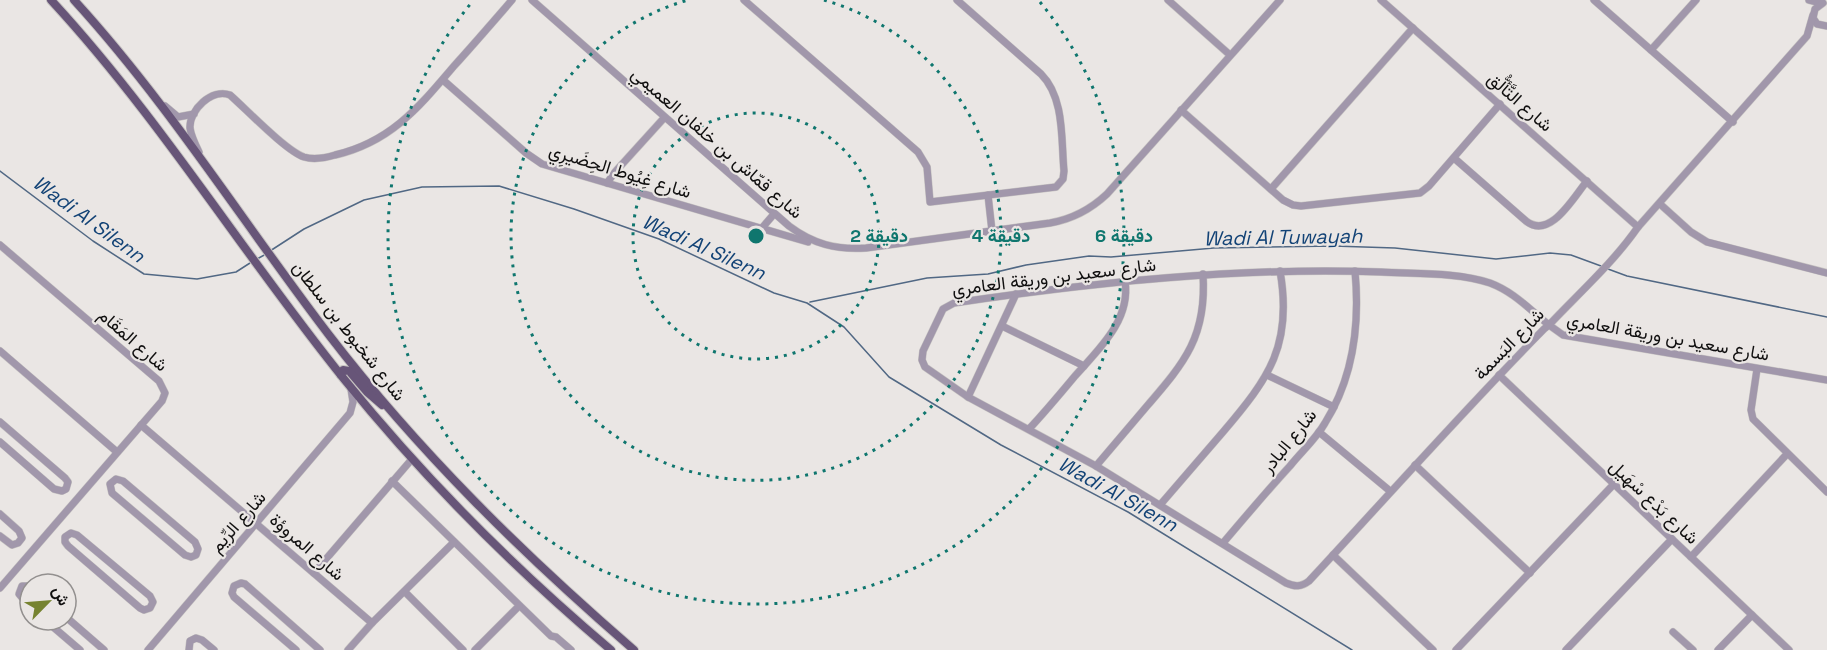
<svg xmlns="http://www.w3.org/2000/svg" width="1827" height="650" viewBox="0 0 1827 650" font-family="'Space Grotesk',Vazirmatn,sans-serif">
<rect width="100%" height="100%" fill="#eae6e4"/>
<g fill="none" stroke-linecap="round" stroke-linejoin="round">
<!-- stream -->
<g stroke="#516884" stroke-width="1.5">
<polyline points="0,171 93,241 144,274 197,279 236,272 250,263"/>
<polyline points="270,251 304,229 364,200 422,187 499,186 574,209 659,239 774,293 807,303 844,327 889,377 1001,445 1128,512 1352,650"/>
<polyline points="257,259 266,254"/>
<polyline points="1608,269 1627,276 1827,317"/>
<polyline points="810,302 927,278 988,274 1026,265 1089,256 1111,257 1214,248 1333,246 1395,248 1496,259 1550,253 1571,255 1601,266"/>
</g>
<!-- minor casing -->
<g stroke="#c7c4c2" stroke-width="8">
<g id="minor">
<path d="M532 0 789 226C813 244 836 250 866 248L1050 223C1073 219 1090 210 1107 194L1280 0"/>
<path d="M744 0 918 152 927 167 930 202 1056 187 1063 179 1064 171C1061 140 1065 98 1041 74L957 0"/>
<polyline points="1168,0 1230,55"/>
<polyline points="1381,0 1638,227"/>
<polyline points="1594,0 1733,122"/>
<polyline points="1809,0 1821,3"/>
<polyline points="1823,3 1815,9 1813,18 1817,24 1827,26"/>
<path d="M1813 15 1807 36 1638 227C1613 263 1579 293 1549 325L1544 329C1463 411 1387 497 1309 581 1301 587 1295 587 1286 583L1096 466 968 397 925 367 922 360 923 351 943 309 954 303C1096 282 1238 267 1381 272 1415 274 1458 272 1490 283 1514 292 1529 309 1549 325L1563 335 1827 380"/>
<polyline points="1651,50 1696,0"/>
<polyline points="443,80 526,153 542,164 808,242"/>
<polyline points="165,106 178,117 194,114"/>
<polyline points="1181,110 1283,200 1293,205 1301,206 1420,193 1429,186 1500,104"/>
<path d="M199 152C195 144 191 136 190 128 189 110 212 88 230 95 246 109 286 151 304 157 314 160 325 158 335 155 391 142 419 107 454 66 474 44 493 22 512 0"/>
<path d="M1454 158 1526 221C1550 240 1573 198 1587 181"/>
<polyline points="607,183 615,172 664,118"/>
<polyline points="1271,189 1413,28"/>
<polyline points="988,195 992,231"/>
<polyline points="1660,204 1691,232 1707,242 1827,273"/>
<polyline points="762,228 774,214"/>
<polyline points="0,245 159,381 165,393 162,401 0,588"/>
<polyline points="1002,326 1084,366"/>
<polyline points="0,351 117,452"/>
<polyline points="1757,369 1751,410 1753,419 1827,492"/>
<polyline points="1267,375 1334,407"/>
<polyline points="1499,375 1789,650"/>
<polyline points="968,397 1016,294"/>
<polyline points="0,422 65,478 68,482 66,489 62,491 54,489 0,442"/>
<polyline points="141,425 372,623"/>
<path d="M1029 429C1045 412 1060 394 1075 376 1099 349 1131 320 1125 281"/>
<polyline points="1319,432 1390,491"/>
<polyline points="1415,465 1530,573"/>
<path d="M1096 466C1113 446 1130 426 1147 406 1185 362 1207 336 1203 274"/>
<polygon points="116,479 123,481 195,542 198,549 196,555 191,557 185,555 112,493 110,484"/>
<polyline points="392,481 551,636 556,637 571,650"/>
<path d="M1160 505C1181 481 1202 456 1223 432 1269 378 1293 345 1280 271"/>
<polyline points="0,514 19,531 22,538 18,543 12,545 0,536"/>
<polygon points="71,533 77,535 150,596 153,602 150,608 144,610 140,608 68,546 65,542 65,537"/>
<path d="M1223 543C1245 517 1267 491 1290 466 1301 452 1316 439 1325 423 1353 378 1360 324 1355 271"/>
<polyline points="1333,555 1433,650"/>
<polyline points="1691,557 1787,454"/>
<polyline points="314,573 412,459"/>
<polyline points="30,586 22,586 19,594 30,607"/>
<polyline points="405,592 463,650"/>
<polyline points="66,617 104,650"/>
<polyline points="45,620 80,650"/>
<polyline points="1673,632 1693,650"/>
<polyline points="148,650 350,413 353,402 351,389"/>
<polyline points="189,650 190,641 196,638 202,640 214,650"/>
<polyline points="296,650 234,597 232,593 234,586 241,583 245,584 320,650"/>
<polyline points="348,650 372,623 454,542"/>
<polyline points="475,650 519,606"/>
<polyline points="1456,650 1614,484"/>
<polyline points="1566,650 1672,539"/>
<polyline points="1718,650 1752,615"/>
</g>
</g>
<!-- major casing -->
<g stroke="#c7c4c2" stroke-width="10">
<g id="major">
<path d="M51 0C160 118 244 255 344 379 424 478 514 568 611 650"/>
<path d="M74 0C169 104 244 224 329 335 419 452 523 554 634 650"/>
<polyline points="341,375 343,370 349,371 367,392 382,405"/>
</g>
</g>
<!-- minor -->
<use href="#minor" stroke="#a197ab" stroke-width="7"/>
<!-- major -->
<use href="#major" stroke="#675578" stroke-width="8"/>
</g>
<!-- distance rings -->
<g fill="none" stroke="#0f766e" stroke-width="3" stroke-dasharray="3 6">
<circle cx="756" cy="236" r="123"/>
<path d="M824 0A245 245 0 1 1 688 0"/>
<path d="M1040 2A368 368 0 1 1 472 2"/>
</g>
<g text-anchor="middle" stroke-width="4.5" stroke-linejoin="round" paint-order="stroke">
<!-- street labels -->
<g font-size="18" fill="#100f0f" stroke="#eae6e4">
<text transform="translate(1520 102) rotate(41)" y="6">شارع التَّألُّق</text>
<text transform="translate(717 143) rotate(41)" y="6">شارع قمّاش بن خلفان العميمي</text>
<text transform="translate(620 171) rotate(17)" y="6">شارع غِيُوط الحِضَيرِي</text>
<text transform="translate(1054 277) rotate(-7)" y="6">شارع سعيد بن وريقة العامري</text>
<text transform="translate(349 331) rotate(52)" y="6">شارع شخبوط بن سلطان</text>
<text transform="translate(1668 337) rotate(10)" y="6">شارع سعيد بن وريقة العامري</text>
<text transform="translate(133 340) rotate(41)" y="6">شارع المَقَام</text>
<text transform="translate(1509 344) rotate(-46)" y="6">شارع البَسمة</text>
<text transform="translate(1289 441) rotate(-51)" y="6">شارع البادر</text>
<text transform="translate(1654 502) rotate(43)" y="6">شارع بَدْع سْهَيل</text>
<text transform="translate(238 522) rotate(-49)" y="6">شارع الرِّيم</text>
<text transform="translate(307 547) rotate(41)" y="6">شارع المروؤة</text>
</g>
<!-- water labels -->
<g font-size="20" font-style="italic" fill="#134376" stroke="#eae6e4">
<text transform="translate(89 219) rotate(36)" y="7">Wadi Al Silenn</text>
<text transform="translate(1283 237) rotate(-1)" y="7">Wadi Al Tuwayah</text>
<text transform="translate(704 247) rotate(24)" y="7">Wadi Al Silenn</text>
<text transform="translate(1118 494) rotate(29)" y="7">Wadi Al Silenn</text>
</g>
</g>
<circle cx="756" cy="236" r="9" fill="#0f766e" stroke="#eae6e4" stroke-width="3"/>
<g font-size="18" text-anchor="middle" font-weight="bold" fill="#0f766e" stroke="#eae6e4" stroke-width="4.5" stroke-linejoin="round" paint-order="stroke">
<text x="879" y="242">2 دقيقة</text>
<text x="1001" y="242">4 دقيقة</text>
<text x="1124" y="242">6 دقيقة</text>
</g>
<!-- north arrow -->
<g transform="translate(48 602) rotate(65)"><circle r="28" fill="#eae6e4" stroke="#93908f" stroke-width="1.5"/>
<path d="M0-4.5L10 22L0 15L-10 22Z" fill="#768330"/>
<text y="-9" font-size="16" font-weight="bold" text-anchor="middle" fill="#100f0f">ش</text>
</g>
</svg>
